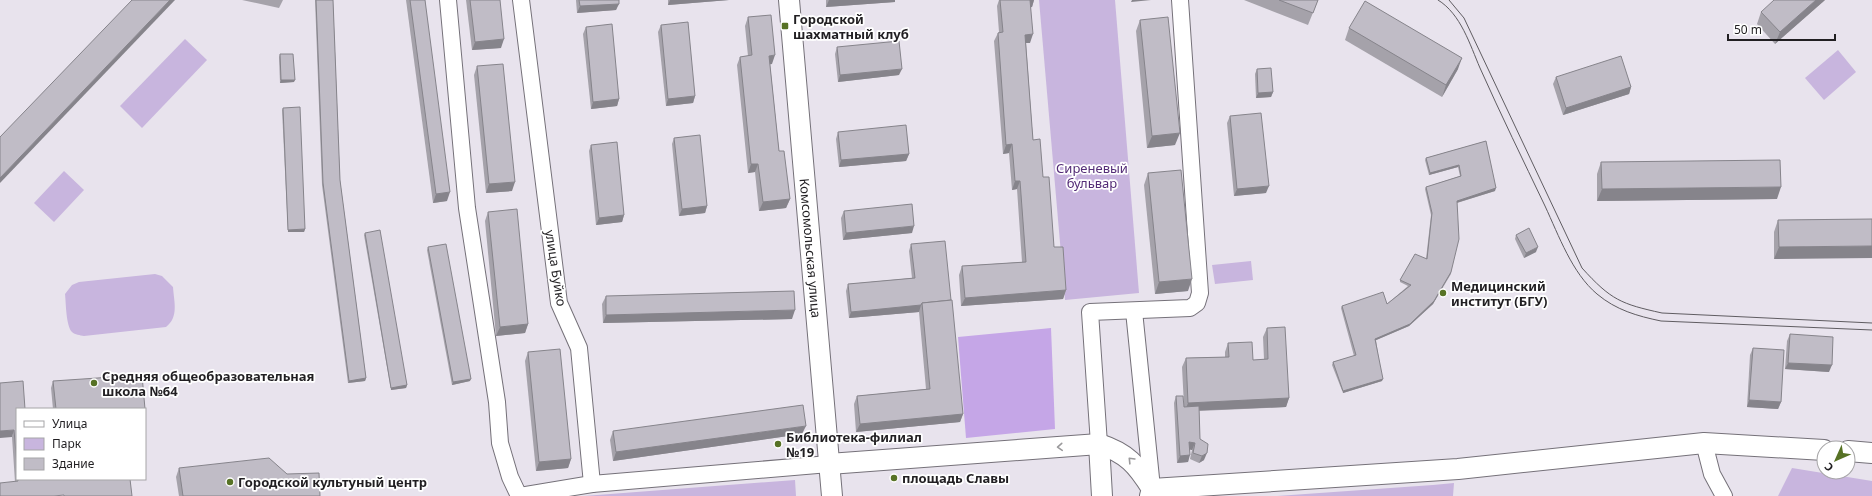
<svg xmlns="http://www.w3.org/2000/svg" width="1872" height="496" viewBox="0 0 1872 496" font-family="'Noto Sans',sans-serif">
<rect width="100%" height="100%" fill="#e8e3ed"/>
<!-- green -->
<g fill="#c8b5de">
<polygon points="1039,0 1115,0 1139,293 1065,300"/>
<polygon points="185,39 207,60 142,128 120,106"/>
<polygon points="1838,50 1856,72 1824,100 1805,78"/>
<polygon points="64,171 84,190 54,222 34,203"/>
<polygon points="1251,261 1253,280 1215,284 1212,265"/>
<path d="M155 274 162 276 173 287C174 302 179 317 166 327L84 336C80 335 75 335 72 332 66 326 66 303 65 294L72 285 79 282Z"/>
<polygon points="1792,468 1872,481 1872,496 1778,496"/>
<polygon points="795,480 796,496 584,496"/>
<polygon points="1454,483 1453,496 1277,496 1433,485"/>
</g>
<!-- forest -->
<polygon fill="#c5a6e7" points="1051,328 1055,429 966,438 958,337"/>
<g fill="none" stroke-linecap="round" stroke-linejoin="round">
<!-- minor casing -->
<g stroke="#757179" stroke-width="18">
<g id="minor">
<polyline points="448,0 467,208 497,402 500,443 510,477 519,496"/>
<polyline points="1134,311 1152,488"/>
<polyline points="1704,443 1712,474 1724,496"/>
<polyline points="1099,444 1090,312 1190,308 1197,303 1200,293 1180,0"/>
<polyline points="592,484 829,464"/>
<polyline points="520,496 592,484 579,348 559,303 521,0"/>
</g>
</g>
<!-- tertiary casing -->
<g stroke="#757179" stroke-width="22">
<g id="tertiary">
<path id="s1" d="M789 0 832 496"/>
<polyline points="1099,444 1102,496"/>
<polyline points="1848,451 1872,453"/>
<path d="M829 464 1099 444C1127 453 1137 465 1152 489L1150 496"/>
<polyline points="1152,489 1458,469 1704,443 1824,450"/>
</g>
</g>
<!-- minor -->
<use href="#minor" stroke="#fff" stroke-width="16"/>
<!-- tertiary -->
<use href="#tertiary" stroke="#fff" stroke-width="20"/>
<!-- tram -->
<g stroke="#5f5c61" stroke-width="1">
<path d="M1438 0C1461 14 1470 45 1480 68 1501 115 1523 160 1545 206 1559 236 1572 273 1597 294 1616 310 1637 316 1661 321L1872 330"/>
<path d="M1449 0 1464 18 1582 268C1611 300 1621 304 1662 313L1872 323"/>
</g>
</g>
<!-- wall -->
<g fill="#a5a2aa">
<polygon points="242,0 283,0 279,8"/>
<polygon points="315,0 333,0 340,180 366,378 365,381 348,383 322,185"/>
<polygon points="406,0 425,0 447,201 433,203"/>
<polygon points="466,0 500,0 501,48 472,50"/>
<polygon points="576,0 619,0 616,10 577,13"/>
<polygon points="668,0 729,0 668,5"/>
<polygon points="826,0 895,0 895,2 826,7"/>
<polygon points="999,0 1034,0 1032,7 1031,7 1030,43 1026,43 1033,140 1043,177 1054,247 1066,290 1063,299 961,306 959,275 962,266 1022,262 1017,189 1012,190 1009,153 1003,154 994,41 998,33 999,32 997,6"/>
<polygon points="1244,0 1318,0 1308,25"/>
<polygon points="1825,0 1775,44 1757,24 1761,12"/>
<polygon points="748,17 772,64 770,64 779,151 790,199 786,208 759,211 755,172 748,173 737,65 740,57 748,56 745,26"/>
<polygon points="1140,20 1175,145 1147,148 1136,31"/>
<polygon points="661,25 695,96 693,103 666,106 658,32"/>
<polygon points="586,27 619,99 617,106 591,109 583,34"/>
<polygon points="1349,28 1458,69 1442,97 1345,40"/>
<polygon points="837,47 899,75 838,82 835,54"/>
<polygon points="280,54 294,82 280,83 279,57"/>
<polygon points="477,66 512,191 486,193 474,75"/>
<polygon points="1257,69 1273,92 1271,97 1256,98 1255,74"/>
<polygon points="1556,77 1631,87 1629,94 1563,115 1553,84"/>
<polygon points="283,108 305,229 304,232 288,232 282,110"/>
<polygon points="1230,116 1266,193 1234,196 1227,123"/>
<polygon points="838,132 909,154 906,161 839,167 836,139"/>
<polygon points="674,138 707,206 705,213 679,216 672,144"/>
<polygon points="1486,141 1495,191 1457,203 1451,274 1433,304 1409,326 1376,340 1382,381 1343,393 1332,365 1333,362 1354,356 1341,308 1342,306 1387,304 1408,286 1400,282 1400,280 1426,259 1431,215 1425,189 1426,187 1460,176 1458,167 1429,175 1425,160 1426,158"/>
<polygon points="591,145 624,215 622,222 596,225 589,151"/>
<polygon points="1601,162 1777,199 1597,201 1597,174"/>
<polygon points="1148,173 1188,291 1155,294 1144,185"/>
<polygon points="844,211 912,233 843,240 841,218"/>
<polygon points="488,212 528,324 525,333 496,336 485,221"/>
<polygon points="1872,219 1774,259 1774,232 1778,220"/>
<polygon points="365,233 407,385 406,388 391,390 364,235"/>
<polygon points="1516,235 1536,252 1524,258 1515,239"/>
<polygon points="911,244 963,414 960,422 856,432 854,404 857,396 926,389 919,312 849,318 846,291 848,284 912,278 909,251"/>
<polygon points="428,247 470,381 452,385 427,250"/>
<polygon points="606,296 792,319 603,323 602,304"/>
<polygon points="1267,328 1289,398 1286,407 1199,411 1200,439 1204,460 1199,463 1190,459 1192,450 1190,449 1188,462 1177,463 1174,403 1176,396 1184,406 1182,367 1186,358 1225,357 1225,352 1228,343 1253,360 1264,359 1263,337"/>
<polygon points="1790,334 1829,372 1785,369 1787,341"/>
<polygon points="1753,348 1781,402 1778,409 1747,407 1750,355"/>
<polygon points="528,352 571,459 568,468 536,471 525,361"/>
<polygon points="53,381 145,409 53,409 51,388"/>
<polygon points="17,409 17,479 130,479 15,482 12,437"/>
<polygon points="613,431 802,434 613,461 610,440"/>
<polygon points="179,468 287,474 320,496 179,496 176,477"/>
</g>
<!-- shaded-wall -->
<g fill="#86848b">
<polygon points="170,0 175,0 0,183 0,178"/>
<polygon points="670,0 729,0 668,5"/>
<polygon points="829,0 895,0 895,2 826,7"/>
<polygon points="1030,0 1034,0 1032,7 1027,8"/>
<polygon points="1132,0 1151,0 1131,2"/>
<polygon points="1816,0 1825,0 1775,44 1780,32"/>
<polygon points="619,4 616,10 577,13 580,6"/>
<polygon points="1033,34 1030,43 1022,43 1025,35"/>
<polygon points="504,39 501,48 472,50 475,42"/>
<polygon points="775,55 772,64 766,65 769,56"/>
<polygon points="1462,58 1458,69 1442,97 1446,85"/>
<polygon points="902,69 899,75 838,82 840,75"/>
<polygon points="281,80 295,80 294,82 280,83"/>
<polygon points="1631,87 1629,94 1563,115 1566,108"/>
<polygon points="1273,92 1271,97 1256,98 1258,93"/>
<polygon points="695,96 693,103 666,106 668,99"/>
<polygon points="619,99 617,106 591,109 593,102"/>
<polygon points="1180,133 1175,145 1147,148 1152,136"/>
<polygon points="1012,144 1009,153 1003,154 1006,145"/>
<polygon points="909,154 906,161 839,167 841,160"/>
<polygon points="751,164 758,164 755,172 748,173"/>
<polygon points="1459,165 1458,167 1429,175 1430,173"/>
<polygon points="1015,181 1020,181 1017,189 1012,190"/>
<polygon points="515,182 512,191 486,193 489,184"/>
<polygon points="1269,186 1266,193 1234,196 1237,189"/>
<polygon points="1781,187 1777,199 1597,201 1602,189"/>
<polygon points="1496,188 1495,191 1456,203 1457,201"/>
<polygon points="450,192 447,201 433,203 436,194"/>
<polygon points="790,199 786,208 759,211 763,202"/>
<polygon points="707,206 705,213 679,216 682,209"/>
<polygon points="624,215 622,222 596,225 599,218"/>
<polygon points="914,226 912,233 843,240 846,233"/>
<polygon points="305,229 304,232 288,232 288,230"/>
<polygon points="1872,246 1872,258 1774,259 1779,247"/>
<polygon points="1538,247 1536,252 1524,258 1526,253"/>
<polygon points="1451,272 1433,304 1409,326 1374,341 1375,339"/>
<polygon points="1192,279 1188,291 1155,294 1159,282"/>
<polygon points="1066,290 1063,299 961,306 965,298"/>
<polygon points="921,305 919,312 849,318 851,312"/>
<polygon points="795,310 792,319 603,323 606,315"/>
<polygon points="528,324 525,333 496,336 500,327"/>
<polygon points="1788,363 1832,365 1829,372 1785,369"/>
<polygon points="366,378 365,381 348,383 349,381"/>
<polygon points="471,379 470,381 452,385 453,382"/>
<polygon points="1383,379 1382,381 1343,393 1343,391"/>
<polygon points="407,385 406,388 391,390 391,388"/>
<polygon points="1289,398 1286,407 1185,411 1188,403"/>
<polygon points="1749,400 1781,402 1778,409 1747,407"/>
<polygon points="963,414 960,422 856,432 860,424"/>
<polygon points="806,426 802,434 613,461 616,452"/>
<polygon points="14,430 12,437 0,438 0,431"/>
<polygon points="1189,442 1195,443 1192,450 1187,449"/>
<polygon points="1207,453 1204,460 1199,463 1202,456"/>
<polygon points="1190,455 1188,462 1177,463 1180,456"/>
<polygon points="571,459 568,468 536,471 539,462"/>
</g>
<!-- building -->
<g fill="#c0bcc6" stroke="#86848b">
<polygon points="132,0 170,0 0,178 0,137"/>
<polygon points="316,0 333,0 340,180 366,378 349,381 323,183"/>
<polygon points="410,0 425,0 450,192 436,194"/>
<polygon points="470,0 500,0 504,39 475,42"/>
<polygon points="579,0 619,0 619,4 580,6"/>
<polygon points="1000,0 1030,0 1033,34 1025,35 1033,140 1040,139 1043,177 1049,177 1054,247 1063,247 1066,290 965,298 962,266 1026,262 1020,181 1015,181 1012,144 1006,145 998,33 1003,32"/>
<polygon points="1279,0 1318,0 1313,13"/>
<polygon points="1774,0 1816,0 1780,32 1761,12"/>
<polygon points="1365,1 1462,58 1446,85 1349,28"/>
<polygon points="771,15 775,55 769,56 779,151 784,151 790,199 763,202 758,164 751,164 740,57 752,55 748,17"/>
<polygon points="1168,17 1180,133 1152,136 1140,20"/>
<polygon points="688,22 695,96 668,99 661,25"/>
<polygon points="612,24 619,99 593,102 586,27"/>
<polygon points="899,41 902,69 840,75 837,47"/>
<polygon points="280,54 293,54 295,80 281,80"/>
<polygon points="1621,56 1631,87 1566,108 1556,77"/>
<polygon points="503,64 515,182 489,184 477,66"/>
<polygon points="1271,68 1273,92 1258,93 1257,69"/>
<polygon points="300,107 305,229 288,230 283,108"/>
<polygon points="1261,113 1269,186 1237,189 1230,116"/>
<polygon points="906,125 909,154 841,160 838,132"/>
<polygon points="700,135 707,206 682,209 674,138"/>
<polygon points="1486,141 1496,188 1457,201 1459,239 1451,272 1434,301 1410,324 1375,339 1383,379 1343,391 1333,362 1356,355 1342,306 1383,292 1387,304 1411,285 1400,280 1415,254 1427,259 1432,213 1426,187 1461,176 1459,165 1430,173 1426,158"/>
<polygon points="617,142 624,215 599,218 591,145"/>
<polygon points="1780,160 1781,187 1602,189 1601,162"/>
<polygon points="1181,170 1192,279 1159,282 1148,173"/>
<polygon points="912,204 914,226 846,233 844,211"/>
<polygon points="517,209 528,324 500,327 488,212"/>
<polygon points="1872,219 1872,246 1779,247 1778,220"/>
<polygon points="1529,228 1538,247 1526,253 1516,235"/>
<polygon points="380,230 407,385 391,388 365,233"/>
<polygon points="945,241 951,300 922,303 921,305 851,312 848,284 915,278 911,244"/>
<polygon points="446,244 471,379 453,382 428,247"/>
<polygon points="794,291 795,310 606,315 606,296"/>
<polygon points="952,300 963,414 860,424 857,396 930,389 922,303"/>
<polygon points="1285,327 1289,398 1188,403 1186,358 1229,357 1228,343 1252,342 1253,360 1268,359 1267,328"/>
<polygon points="1790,334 1833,337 1832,365 1788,363"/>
<polygon points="1753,348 1784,350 1781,402 1749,400"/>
<polygon points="560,349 571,459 539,462 528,352"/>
<polygon points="142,375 145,409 56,409 53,381"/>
<polygon points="23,381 25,409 17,409 17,466 14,430 0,431 0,383"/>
<polygon points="1176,396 1183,396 1184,407 1199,406 1200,439 1208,444 1207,453 1202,456 1193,453 1195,443 1189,442 1190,455 1180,456"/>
<polygon points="803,405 806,426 616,452 613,431"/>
<polygon points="269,458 287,474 319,473 320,496 183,496 179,468"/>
<polygon points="18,479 130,479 132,496 64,496 64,495 54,496 0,496 0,483 18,481"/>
</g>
<!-- one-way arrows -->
<defs><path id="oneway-chevron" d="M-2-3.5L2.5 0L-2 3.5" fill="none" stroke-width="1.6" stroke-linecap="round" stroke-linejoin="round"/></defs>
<g stroke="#9b9a9c">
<use href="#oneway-chevron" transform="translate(1060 447) rotate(176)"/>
<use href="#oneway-chevron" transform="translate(1131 460) rotate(-134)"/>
</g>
<!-- markers -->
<g fill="#577225" stroke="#fff" stroke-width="1.5">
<rect x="781" y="22" width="8" height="8" rx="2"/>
<circle cx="1443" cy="293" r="4"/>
<circle cx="94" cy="383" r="4"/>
<circle cx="778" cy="444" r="4"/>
<circle cx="894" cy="478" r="4"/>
<circle cx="230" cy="482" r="4"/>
</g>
<g text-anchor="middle" stroke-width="3.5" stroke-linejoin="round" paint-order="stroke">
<!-- poi labels -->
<g font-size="13" font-weight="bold" fill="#211f22" stroke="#fff" text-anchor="start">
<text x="793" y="24">Городской<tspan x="793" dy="15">шахматный клуб</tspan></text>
<text x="1451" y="291">Медицинский<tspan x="1451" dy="15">институт (БГУ)</tspan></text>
<text x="102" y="381">Средняя общеобразовательная<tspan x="102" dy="15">школа №64</tspan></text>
<text x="786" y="442">Библиотека-филиал<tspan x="786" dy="15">№19</tspan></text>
<text x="902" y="483">площадь Славы</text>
<text x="238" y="487">Городской культуный центр</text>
</g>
<!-- park labels -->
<g font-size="13" fill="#532b76" stroke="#fff">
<text x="1092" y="173">Сиреневый<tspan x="1092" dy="15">бульвар</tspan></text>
</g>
<!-- street labels -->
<g font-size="13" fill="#211f22" stroke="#fff">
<text dy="5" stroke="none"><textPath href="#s1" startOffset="249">Комсомольская улица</textPath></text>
<text transform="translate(556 268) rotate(81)" y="5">улица Буйко</text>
</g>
</g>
<!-- legend -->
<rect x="16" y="408" width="130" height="72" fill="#ffffff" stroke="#a6a5a7"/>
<rect x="24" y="421" width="20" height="6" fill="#ffffff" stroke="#a6a5a7"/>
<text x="52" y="428" font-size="12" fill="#211f22">Улица</text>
<rect x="24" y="438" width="20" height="12" fill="#c8b5de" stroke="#a6a5a7"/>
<text x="52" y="448" font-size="12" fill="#211f22">Парк</text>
<rect x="24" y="458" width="20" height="12" fill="#c0bcc6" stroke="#a6a5a7"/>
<text x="52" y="468" font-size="12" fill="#211f22">Здание</text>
<!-- north arrow -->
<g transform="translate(1836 460) rotate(225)"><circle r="19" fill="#ffffff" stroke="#a6a5a7"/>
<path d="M0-3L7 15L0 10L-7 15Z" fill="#577225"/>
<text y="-6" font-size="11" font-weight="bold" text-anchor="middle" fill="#211f22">С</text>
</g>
<!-- scale -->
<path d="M1728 34v6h107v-6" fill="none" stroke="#211f22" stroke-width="2"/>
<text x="1734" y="34" font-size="12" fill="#211f22" stroke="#ffffff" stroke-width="3" paint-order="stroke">50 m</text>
</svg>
